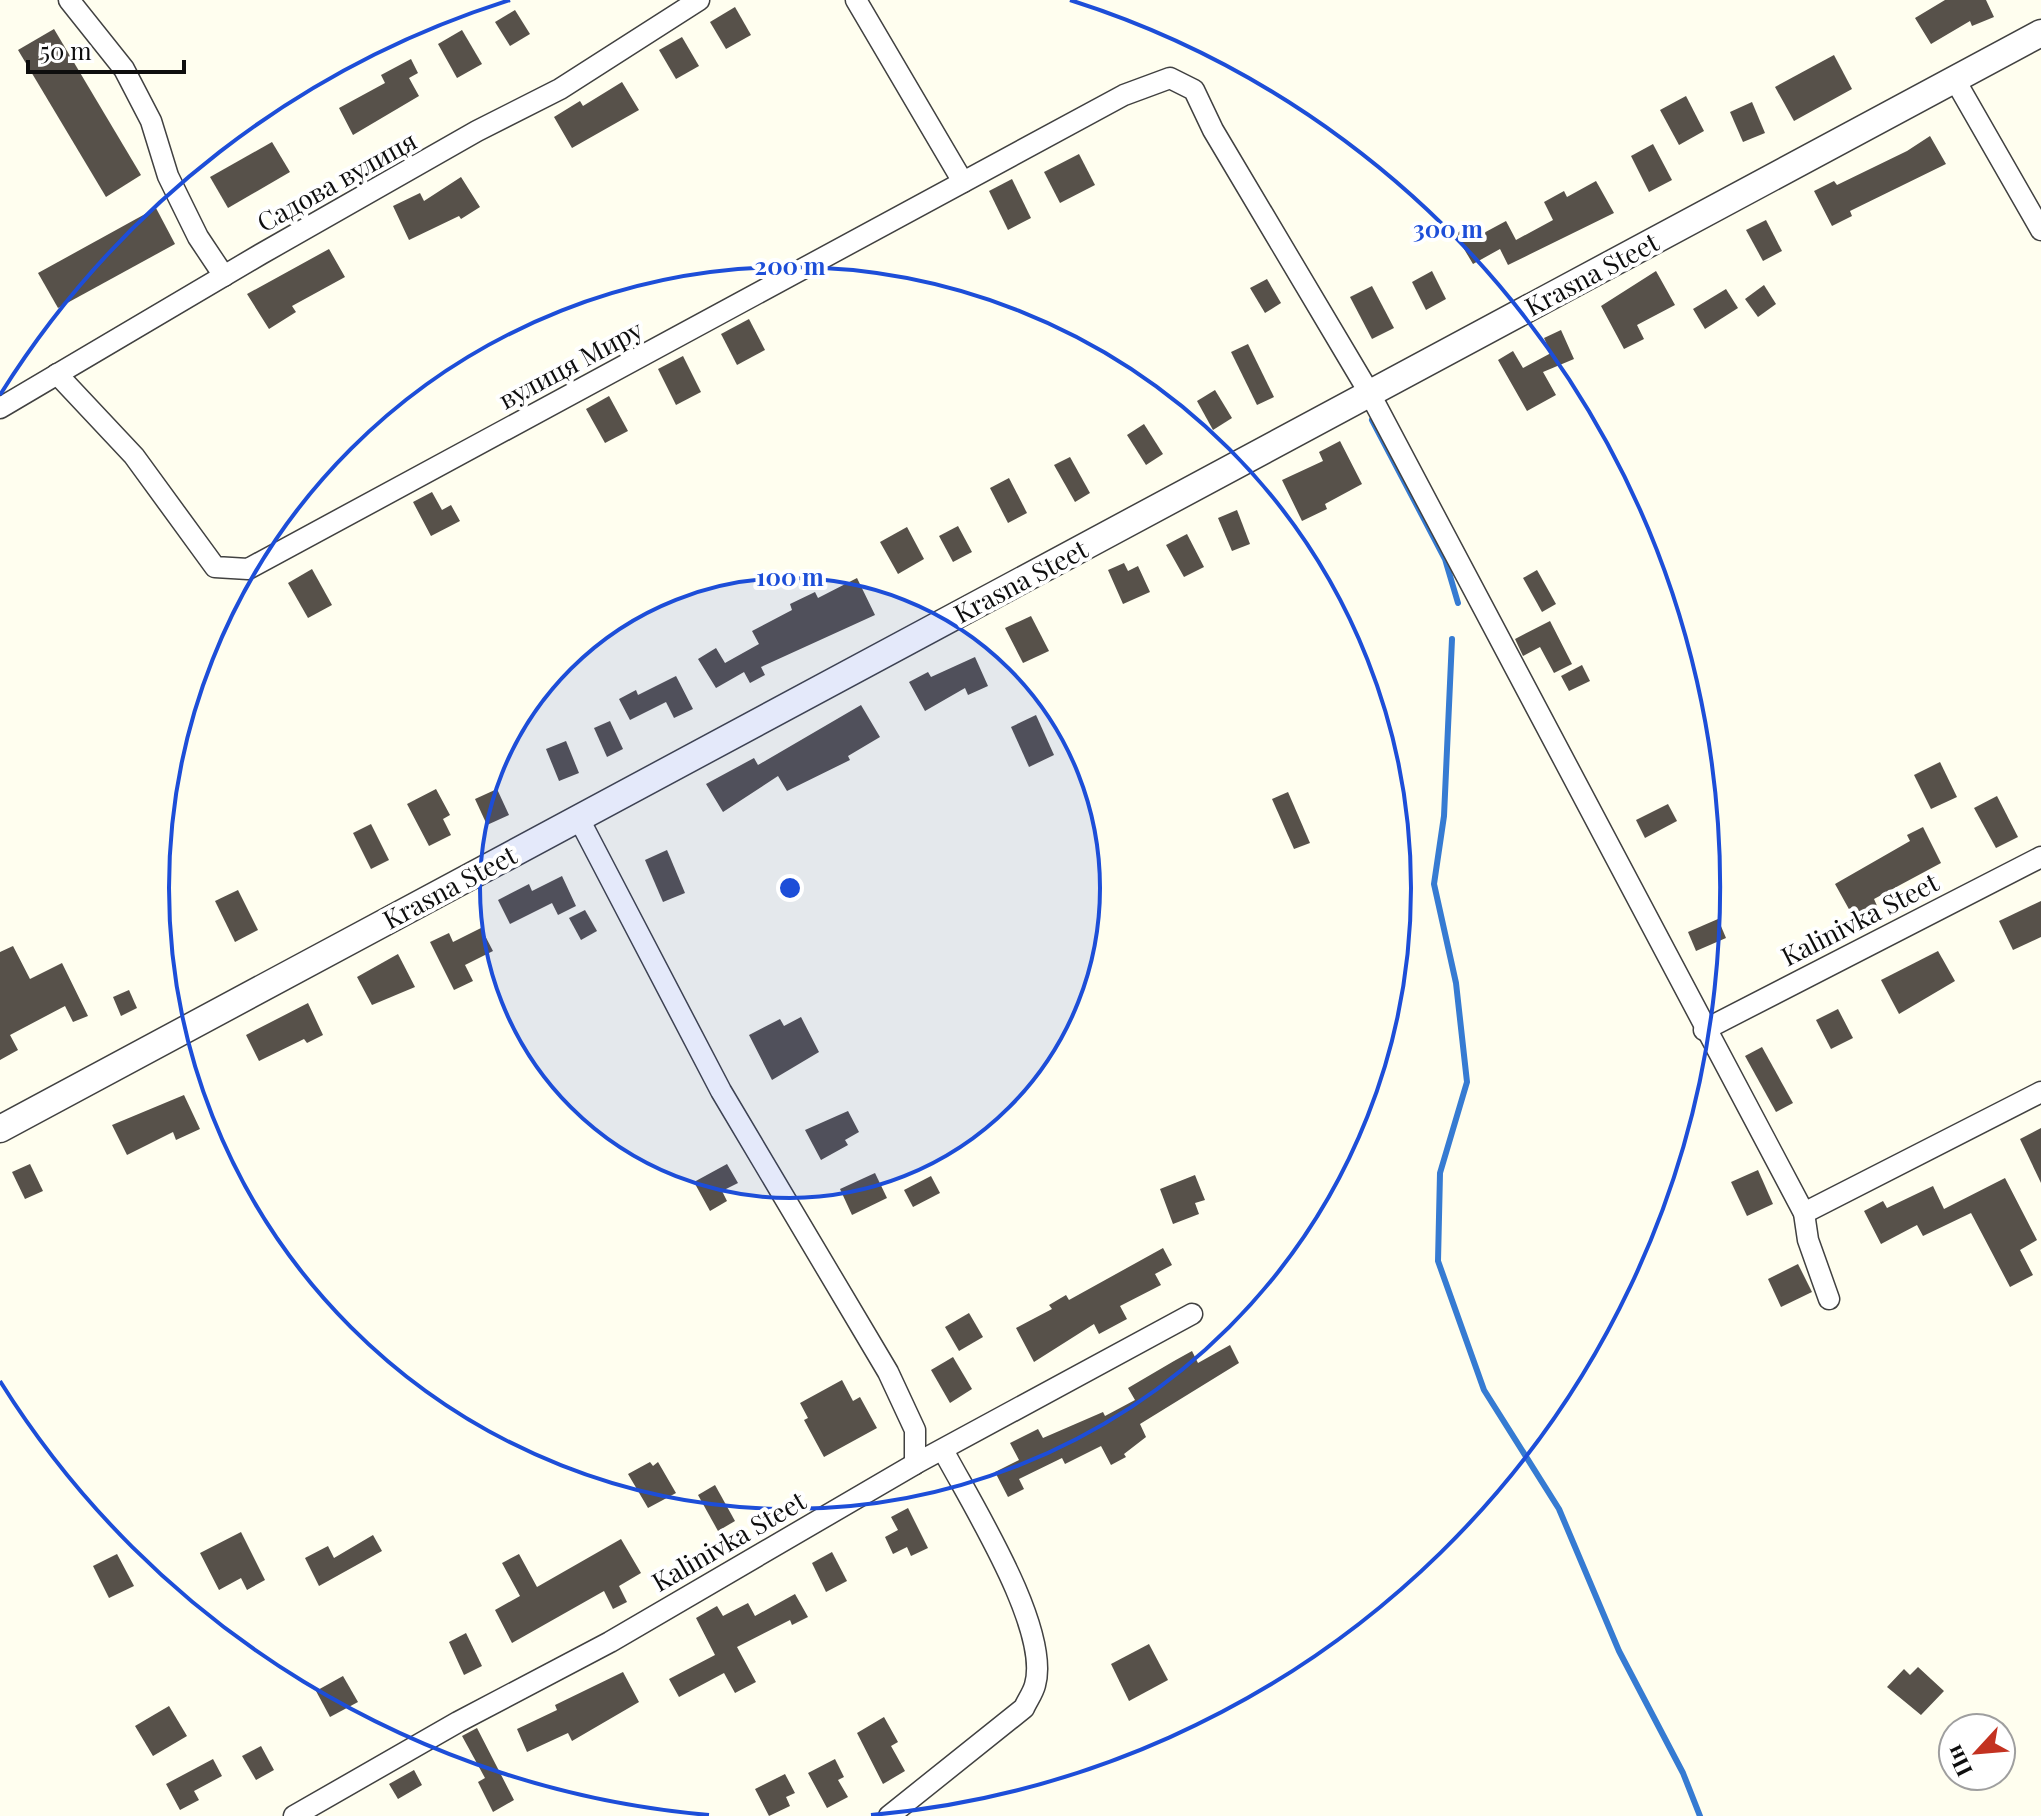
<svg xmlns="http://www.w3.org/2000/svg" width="2041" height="1816" viewBox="0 0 2041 1816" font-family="'Playfair Display',serif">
<rect width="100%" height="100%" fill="#fffeef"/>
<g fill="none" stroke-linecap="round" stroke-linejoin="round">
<!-- stream -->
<g stroke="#367bd2" stroke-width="6">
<polyline points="1372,420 1445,559 1458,603"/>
<polyline points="1452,639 1444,816 1434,884 1456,983 1467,1082 1440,1173 1438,1261 1484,1390 1559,1509 1619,1651 1683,1773 1700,1816"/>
</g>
</g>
<!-- building -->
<g fill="#57514a">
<polygon points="1945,0 1986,0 1994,17 1972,26 1970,21 1931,44 1915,18"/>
<polygon points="735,7 751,35 726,49 710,22"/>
<polygon points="515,10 530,34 510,46 495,22"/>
<polygon points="54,29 141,175 106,197 18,50"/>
<polygon points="462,30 482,64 457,78 438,44"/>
<polygon points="682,37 699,66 676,79 659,50"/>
<polygon points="1834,55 1852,89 1794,121 1775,87"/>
<polygon points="411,59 418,73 409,78 419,96 353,135 339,108 385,83 381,75"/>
<polygon points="622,82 639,110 572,148 554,117 580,101 583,106"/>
<polygon points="1686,96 1704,131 1679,145 1660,110"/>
<polygon points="1752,102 1765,133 1743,142 1730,112"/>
<polygon points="1930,136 1946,164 1850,211 1852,216 1832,226 1814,191 1834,181 1837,185 1907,151"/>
<polygon points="272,142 290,172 228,208 210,177"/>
<polygon points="1653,144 1672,180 1649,192 1631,156"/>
<polygon points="1079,154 1095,185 1060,203 1044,172"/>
<polygon points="461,177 480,207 461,219 459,216 409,240 393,206 420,193 424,201"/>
<polygon points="1012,179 1031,218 1008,230 989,191"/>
<polygon points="1596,181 1614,213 1508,265 1500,249 1473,264 1455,234 1474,223 1480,235 1506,221 1516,240 1553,220 1544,202 1564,191 1567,197"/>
<polygon points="156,208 175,244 58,308 38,273"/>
<polygon points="1766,220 1782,251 1763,261 1746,230"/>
<polygon points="329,249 345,277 292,306 296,312 269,329 247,294"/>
<polygon points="1432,271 1446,299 1426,310 1412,282"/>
<polygon points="1656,271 1675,305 1637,325 1644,339 1624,349 1601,306"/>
<polygon points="1267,279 1281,303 1265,313 1250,288"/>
<polygon points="1764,285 1776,304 1758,317 1745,299"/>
<polygon points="1372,286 1394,328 1372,339 1350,297"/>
<polygon points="1726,289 1738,308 1705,329 1693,309"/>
<polygon points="749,319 765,350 737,365 721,334"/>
<polygon points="1561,330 1574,359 1543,372 1556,395 1527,411 1498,360 1513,351 1523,368 1551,353 1544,338"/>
<polygon points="1248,344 1274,397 1257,405 1231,352"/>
<polygon points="683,356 701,392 676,405 658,369"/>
<polygon points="1215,390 1232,418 1213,430 1197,401"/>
<polygon points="609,396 628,431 605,443 586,409"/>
<polygon points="1144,424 1163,454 1146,465 1127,435"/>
<polygon points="1340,441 1362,484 1325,504 1327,509 1302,521 1282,480 1323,461 1319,452"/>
<polygon points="1070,457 1090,493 1075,502 1054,465"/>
<polygon points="1009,478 1027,513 1008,523 990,488"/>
<polygon points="432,492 442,510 451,505 460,521 431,536 413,502"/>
<polygon points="1237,510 1250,544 1232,551 1218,518"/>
<polygon points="958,526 972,552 953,562 939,536"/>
<polygon points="907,527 924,559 898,574 880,542"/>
<polygon points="1187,534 1204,567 1184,577 1166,545"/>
<polygon points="1124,563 1128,571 1138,566 1150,592 1123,604 1108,570"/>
<polygon points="312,569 332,605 308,618 288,583"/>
<polygon points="1537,570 1556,604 1542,612 1523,578"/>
<polygon points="857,578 875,615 761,667 765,675 750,683 744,672 716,688 698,659 716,648 725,663 759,644 752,631 792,610 790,604 815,592 818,598"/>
<polygon points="1031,616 1049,651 1023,663 1005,628"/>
<polygon points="1550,621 1572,664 1554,673 1540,647 1523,656 1515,639"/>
<polygon points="975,657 988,686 968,695 965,688 925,711 909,682 928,672 931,677"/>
<polygon points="1582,665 1590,681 1569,691 1561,676"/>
<polygon points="676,676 693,709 674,718 666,702 630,720 619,699 636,690 638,695"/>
<polygon points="861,705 880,737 848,756 850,760 787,791 778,776 723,812 706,784 754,758 758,765"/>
<polygon points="1036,715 1054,755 1029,767 1011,727"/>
<polygon points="610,721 623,749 607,757 594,728"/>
<polygon points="566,741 579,773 559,781 546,749"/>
<polygon points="1940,762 1957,797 1931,809 1914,775"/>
<polygon points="436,789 450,815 443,819 451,835 429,846 407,804"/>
<polygon points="497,789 509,815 487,825 475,799"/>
<polygon points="1288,792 1310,843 1294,849 1272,799"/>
<polygon points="1997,796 2018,837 1996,848 1974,808"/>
<polygon points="1668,804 1677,821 1645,838 1636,820"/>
<polygon points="371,824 389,860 371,869 353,833"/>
<polygon points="1923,827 1941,863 1874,899 1878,908 1855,920 1835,884 1910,841 1907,835"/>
<polygon points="667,850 685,893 663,902 645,860"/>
<polygon points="562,876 576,906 558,915 552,903 510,924 498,900 529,884 532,891"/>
<polygon points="238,890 258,930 235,942 215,901"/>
<polygon points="2041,901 2041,937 2013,950 1999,921"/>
<polygon points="585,910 597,931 581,940 569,918"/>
<polygon points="1718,919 1726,938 1696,951 1688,932"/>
<polygon points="481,928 493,951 465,965 473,981 454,990 430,942 449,933 453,942"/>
<polygon points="13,946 30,979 62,963 88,1016 73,1022 65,1006 10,1035 18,1050 0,1060 0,952"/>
<polygon points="1938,951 1955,981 1899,1014 1881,980"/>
<polygon points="398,954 415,987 372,1005 357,977"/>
<polygon points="129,990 137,1008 121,1016 113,997"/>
<polygon points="308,1003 323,1035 307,1043 304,1039 259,1061 246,1035"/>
<polygon points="1838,1009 1853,1038 1831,1049 1816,1020"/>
<polygon points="801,1017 819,1052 772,1080 749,1035 780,1019 784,1026"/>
<polygon points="1762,1047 1793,1103 1776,1112 1745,1056"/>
<polygon points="184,1095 200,1129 176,1140 173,1132 127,1155 112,1125"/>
<polygon points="848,1111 859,1132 845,1140 848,1145 821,1160 805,1130"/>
<polygon points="2041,1128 2041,1183 2020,1139"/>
<polygon points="30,1164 43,1191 25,1199 12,1172"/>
<polygon points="727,1164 738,1183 722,1191 727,1201 710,1211 694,1182"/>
<polygon points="1758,1170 1773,1204 1747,1216 1731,1182"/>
<polygon points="875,1173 887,1198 852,1215 840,1189"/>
<polygon points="1195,1175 1205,1200 1195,1203 1199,1214 1173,1224 1160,1189"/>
<polygon points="931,1176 940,1193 913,1207 904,1190"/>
<polygon points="2005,1178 2037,1240 2020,1250 2033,1275 2010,1287 1971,1213 1923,1236 1917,1225 1881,1244 1864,1211 1883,1201 1887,1208 1933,1186 1944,1209"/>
<polygon points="1163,1248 1172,1265 1155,1274 1161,1285 1120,1306 1127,1319 1099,1334 1094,1324 1034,1362 1016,1328 1052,1309 1049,1305 1066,1295 1069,1300"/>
<polygon points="1798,1264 1812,1292 1781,1307 1768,1279"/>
<polygon points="969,1313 983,1337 959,1351 945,1327"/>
<polygon points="1230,1345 1239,1363 1140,1424 1146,1437 1124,1454 1126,1457 1111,1465 1101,1446 1065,1464 1062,1458 1019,1479 1024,1489 1008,1497 995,1472 1019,1460 1010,1443 1038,1429 1043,1438 1103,1412 1105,1416 1135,1400 1128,1388 1174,1361 1192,1351 1198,1363"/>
<polygon points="953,1357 972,1389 950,1403 931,1370"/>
<polygon points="842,1380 853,1401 860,1397 877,1428 824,1457 804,1420 808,1418 800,1403"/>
<polygon points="650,1462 653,1466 658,1462 676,1493 648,1508 628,1474"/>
<polygon points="715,1485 735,1521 718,1531 698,1495"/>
<polygon points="908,1508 928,1548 911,1556 907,1547 893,1554 885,1537 898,1530 891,1517"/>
<polygon points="241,1532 265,1580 247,1590 241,1578 219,1590 200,1553"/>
<polygon points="373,1535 382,1551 319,1586 305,1558 328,1546 334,1558"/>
<polygon points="621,1539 641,1573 619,1586 627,1602 613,1609 604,1591 512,1643 495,1610 520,1596 502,1563 519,1554 537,1587"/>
<polygon points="832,1552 847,1581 826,1592 812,1563"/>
<polygon points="117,1554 134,1586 109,1598 93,1566"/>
<polygon points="795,1594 808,1617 792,1625 790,1620 737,1647 756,1682 735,1693 724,1673 679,1697 669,1679 715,1655 696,1618 717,1606 723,1616 748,1603 755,1616"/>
<polygon points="466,1633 482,1666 464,1675 449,1642"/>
<polygon points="1149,1644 1168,1680 1129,1701 1111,1664"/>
<polygon points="1918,1667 1944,1691 1921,1715 1887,1687 1904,1669 1910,1675"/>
<polygon points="623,1672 639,1702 572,1741 568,1733 527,1752 517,1729 557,1710 555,1705"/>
<polygon points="343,1676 358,1702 330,1717 316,1691"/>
<polygon points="169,1706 187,1736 153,1756 135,1726"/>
<polygon points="884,1717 898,1742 891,1746 905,1771 883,1784 857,1733"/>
<polygon points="477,1728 514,1800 493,1812 478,1782 485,1778 462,1736"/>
<polygon points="261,1746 274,1770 256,1780 242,1756"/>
<polygon points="213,1759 222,1776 194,1791 199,1800 180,1810 166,1784"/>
<polygon points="835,1759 844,1777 838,1780 848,1797 827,1808 808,1773"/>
<polygon points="414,1770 422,1785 398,1799 389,1784"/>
<polygon points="785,1774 795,1793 786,1797 790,1806 769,1816 755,1789"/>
</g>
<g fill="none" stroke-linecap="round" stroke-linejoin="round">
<!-- minor casing -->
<g stroke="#414141" stroke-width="23">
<g id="minor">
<polyline points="69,0 124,69 151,121 168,176 198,237 224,276"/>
<polyline points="856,0 963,182"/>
<polyline points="1955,80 2041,230"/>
<polyline points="57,374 134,456 215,567 248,569 1124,95 1170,78 1194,90 1213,130 1370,394 1804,1213 1808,1240 1829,1299"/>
<polyline points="0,408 261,254 477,131 560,89 699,0"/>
<polyline points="579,819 721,1091 888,1372 915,1430 915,1464"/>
<polyline points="1704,1030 2041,857"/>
<polyline points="1804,1213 2041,1092"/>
<polyline points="294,1816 458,1722 610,1642 915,1464 1192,1314"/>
<path d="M889 1816 1024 1708C1027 1701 1033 1693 1035 1685 1051 1629 971 1503 943 1450"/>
</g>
</g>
<!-- tertiary casing -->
<g stroke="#414141" stroke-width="29">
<polyline id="tertiary" points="0,1129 2041,33"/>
</g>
<!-- minor -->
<use href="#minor" stroke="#fff" stroke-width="20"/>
<!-- tertiary -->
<use href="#tertiary" stroke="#fff" stroke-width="26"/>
</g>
<!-- distance rings -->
<circle cx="790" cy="888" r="310" fill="#1d4ed8" fill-opacity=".12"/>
<g fill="none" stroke="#1d4ed8" stroke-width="4">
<circle cx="790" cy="888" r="310"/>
<circle cx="790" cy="888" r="621"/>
<path d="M709 1815A931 931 0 0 1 0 1381M0 395A931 931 0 0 1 510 0M1070 0A931 931 0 0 1 871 1815"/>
</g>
<g text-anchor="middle" stroke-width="8" stroke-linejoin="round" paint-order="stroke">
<!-- street labels -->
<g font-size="26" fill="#0e0e0e" stroke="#fff">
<text transform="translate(337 182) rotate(-29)" y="9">Садова вулиця</text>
<text transform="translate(1592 275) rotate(-28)" y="9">Krasna Steet</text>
<text transform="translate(571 365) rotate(-28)" y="9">вулиця Миру</text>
<text transform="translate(1021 582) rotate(-28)" y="9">Krasna Steet</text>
<text transform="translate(450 888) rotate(-28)" y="9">Krasna Steet</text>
<text transform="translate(1860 920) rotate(-27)" y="9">Kalinivka Steet</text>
<text transform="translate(729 1542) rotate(-30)" y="9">Kalinivka Steet</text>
</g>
</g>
<circle cx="790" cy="888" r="12" fill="#1d4ed8" stroke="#fff" stroke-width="4"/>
<g font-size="24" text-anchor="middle" font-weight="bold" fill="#1d4ed8" stroke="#fff" stroke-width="8" stroke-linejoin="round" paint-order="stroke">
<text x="1448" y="238">300 m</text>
<text x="790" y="275">200 m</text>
<text x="790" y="586">100 m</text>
</g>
<!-- north arrow -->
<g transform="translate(1977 1752) rotate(244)"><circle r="38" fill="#ffffff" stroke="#9f9f9f" stroke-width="2"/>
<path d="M0-6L14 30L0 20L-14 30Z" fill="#c33221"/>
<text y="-12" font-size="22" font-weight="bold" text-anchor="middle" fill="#0e0e0e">Пн</text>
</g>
<!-- scale -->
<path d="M28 60v12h156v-12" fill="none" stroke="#0e0e0e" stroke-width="4"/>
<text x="40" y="60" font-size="24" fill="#0e0e0e" stroke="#ffffff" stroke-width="6" paint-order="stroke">50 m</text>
</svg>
